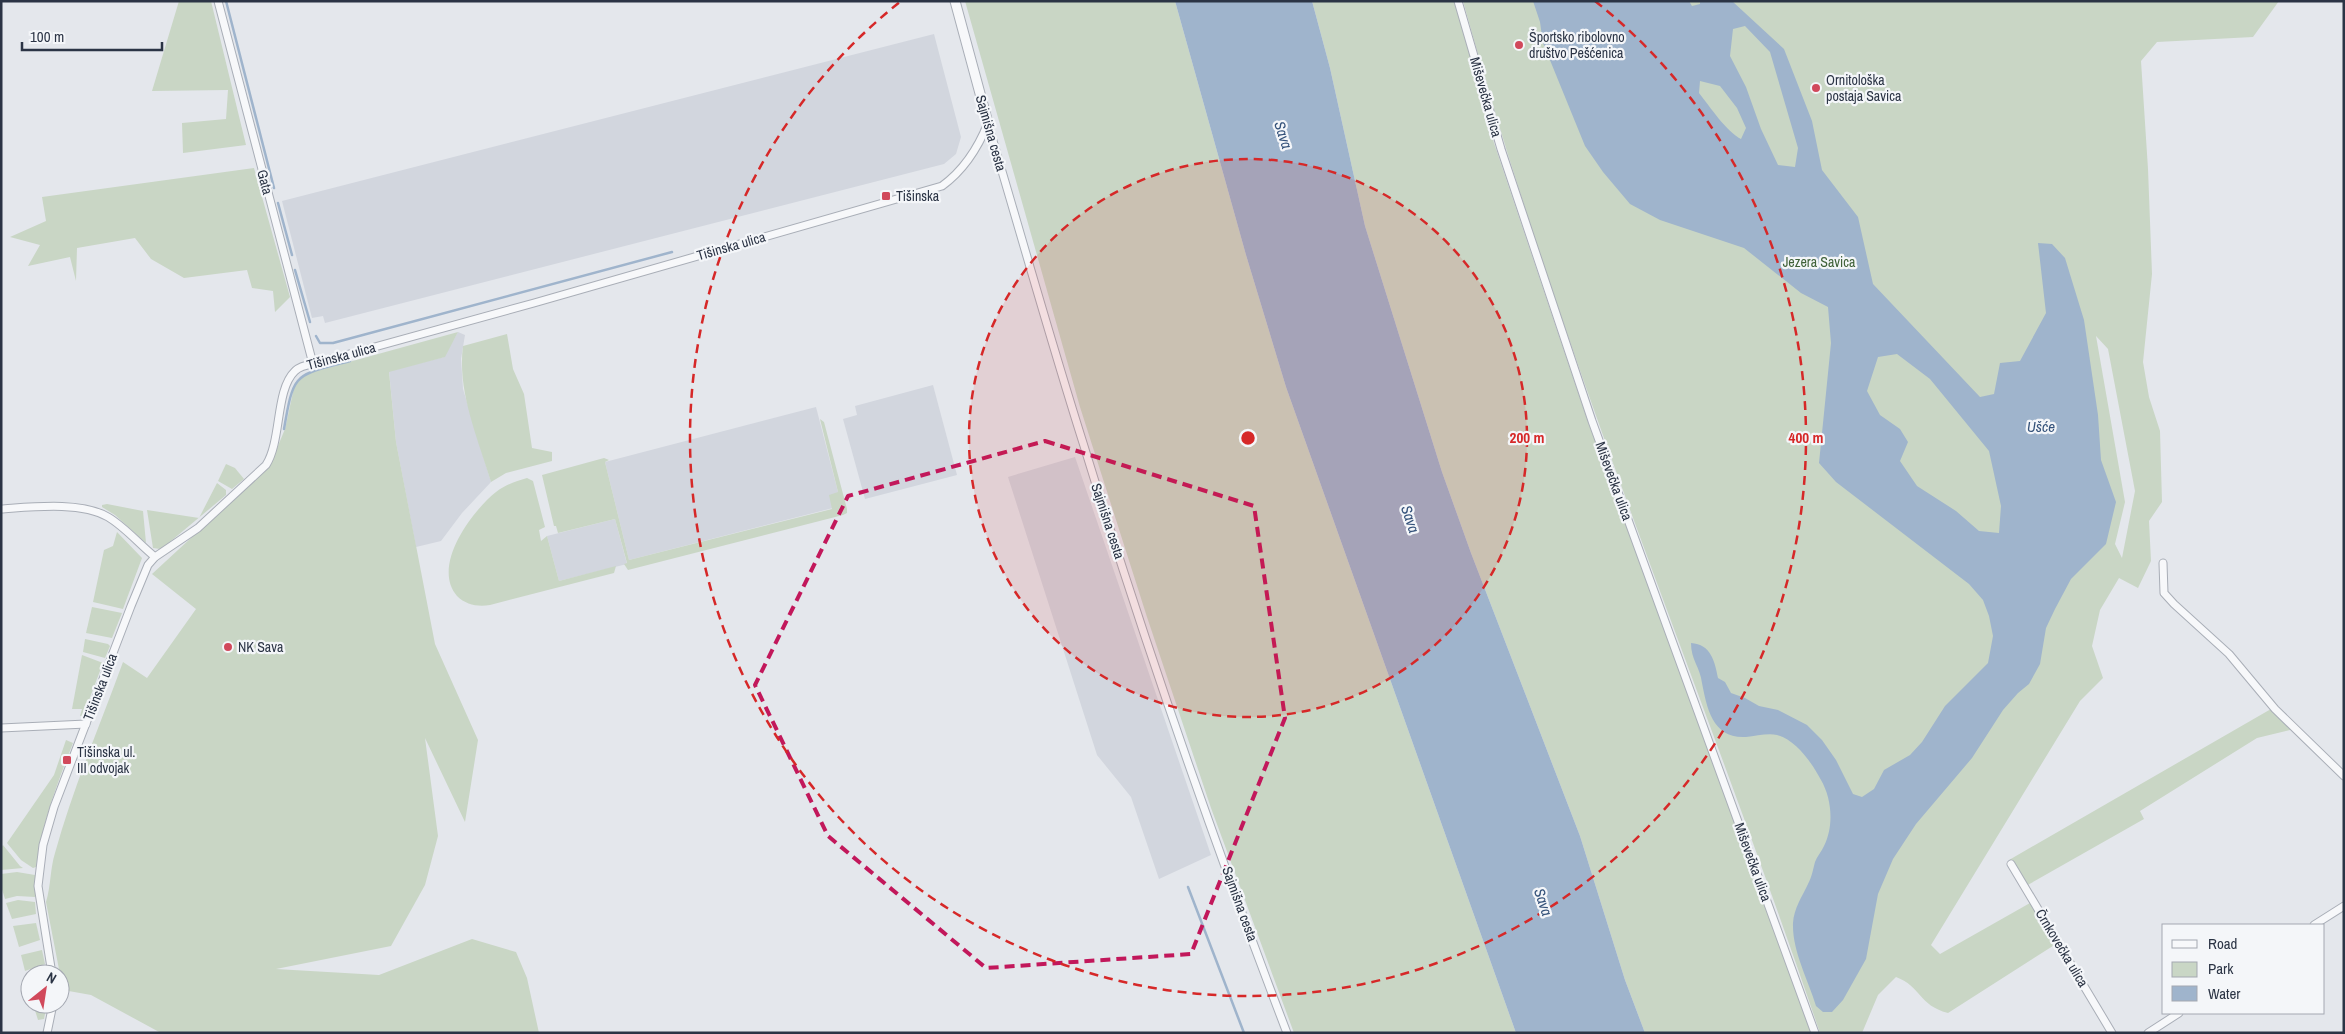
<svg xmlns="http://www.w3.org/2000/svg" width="2345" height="1034" viewBox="0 0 2345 1034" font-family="'Archivo Narrow',sans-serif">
<rect width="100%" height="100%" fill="#e4e7ec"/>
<!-- built -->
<g fill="#d2d6de">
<polygon points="934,34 961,137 956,154 944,164 325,323 323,316 312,318 282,201"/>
<polygon points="458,332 465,335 461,359 463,389 491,482 462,513 441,541 416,547 396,442 389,371 444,357"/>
<polygon points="933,385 957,475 865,499 843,419 857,415 855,406"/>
<polygon points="816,407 838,492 833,508 629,560 605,462"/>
<polygon points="1075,457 1211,855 1159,879 1131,797 1097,755 1008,477"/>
<polygon points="615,519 627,564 559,581 547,536"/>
</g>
<!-- green -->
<g fill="#c9d6c5" fill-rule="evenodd">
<polygon points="179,1 211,1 246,145 183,153 182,123 226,119 228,90 152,91"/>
<polygon points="965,1 1175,1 1246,255 1286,387 1516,1033 1294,1033 1211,808 1147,617 1080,407"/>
<polygon points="1312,1 1455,1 1494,143 1588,422 1813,1033 1645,1033 1625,980 1580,836 1471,553 1442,472 1365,226 1330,68"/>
<path d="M1463 1H2279L2253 37 2157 42 2141 61 2148 169 2152 274 2143 362 2149 397 2160 431 2162 502 2149 521 2151 561 2138 588 2119 578 2100 610 2092 646 2103 678 2080 701 1931 945 1940 954 2030 903 2056 944 1948 1013C1918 1005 1922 987 1896 977L1878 995 1862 1033H1820C1703 688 1559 353 1463 1ZM2096 336 2108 349 2135 491 2122 558 2115 544 2125 502Z"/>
<polygon points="254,168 290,297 275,312 273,291 252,288 247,270 184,278 151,259 135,238 77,248 76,281 70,257 28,266 40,245 10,237 46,221 42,197"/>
<path d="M458 332 445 357 389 372 396 442 435 644 478 740 465 822 425 738 438 836 425 885 391 946 276 969 379 975 472 939 516 952 527 978 539 1033H161L91 995 63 990 46 902C51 886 50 869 55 853 73 788 100 725 123 662L147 678 196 609 152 574 270 465 285 429 295 383 308 373 320 370Z"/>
<path d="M507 334 513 369 524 394 532 448 552 452V461L506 473 491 482C478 438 457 392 463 346Z"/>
<polygon points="820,419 824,422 847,509 847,513 843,515 628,570 624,564 627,563 615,519 558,533 556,526 554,526 542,475 604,458 609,460 605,462 629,560 832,509 829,495 838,492"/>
<polygon points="226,464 235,468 244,479 232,489 218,481"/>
<path d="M527 478 533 481 545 527 539 530 541 541 547 536 559 581 616 566 614 573 490 605C478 607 466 605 457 596 431 566 472 511 496 492 505 485 516 481 527 478Z"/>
<polygon points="217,483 226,490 226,495 165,546 160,549 153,548 147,510 199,518"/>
<polygon points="107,504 143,511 146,543 115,515 102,507 102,505"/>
<polygon points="117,532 142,558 123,609 93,602 104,550 113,546"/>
<polygon points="92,607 122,613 112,638 86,633"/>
<polygon points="85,639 108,644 110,646 105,658 83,652"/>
<polygon points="82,655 103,663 83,716 80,716 82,709 72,709"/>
<polygon points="2271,709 2294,729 2257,738 2140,811 2144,819 2026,886 2009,860"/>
<path d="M66 740 73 743C57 784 42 823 36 867L33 868 21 860 7 843 54 775Z"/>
<polygon points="3,845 20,866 23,868 1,870 1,848"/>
<polygon points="17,872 35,875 35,897 17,896 5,899 1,886 1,874"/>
<polygon points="18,900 35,902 36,914 12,919 6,903"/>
<polygon points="36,923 40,940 19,947 13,926"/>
<polygon points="42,950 45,964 25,971 21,955"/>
<polygon points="33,1004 47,1004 44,1019 38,1020"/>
</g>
<!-- water -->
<g fill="#9fb4cc" fill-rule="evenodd">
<polygon points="1175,1 1312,1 1330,68 1365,226 1442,472 1471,553 1580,836 1625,980 1645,1033 1516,1033 1286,387 1246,255"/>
<path d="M1533 1H1689L1692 6 1700 4V1H1732L1784 49 1812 121 1822 170 1858 217 1873 284 1980 397 1994 394 2000 363 2020 361 2046 313 2038 243 2052 244 2065 258 2084 320 2098 415 2101 460 2116 502 2106 544 2071 579 2055 609 2046 628 2040 664 2029 684 2018 693 2003 710 1972 758 1916 824 1893 859 1878 894 1866 959 1843 1000 1832 1012H1823L1816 1006C1808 979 1792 951 1793 923 1794 908 1802 897 1808 884 1812 877 1813 869 1815 862 1817 856 1822 851 1824 846 1834 826 1832 799 1821 780 1812 763 1796 740 1777 735 1768 733 1756 736 1746 737 1713 739 1707 709 1702 683 1700 667 1691 660 1691 643 1711 644 1715 662 1718 678L1725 682 1731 693 1745 698 1759 706 1778 710 1807 725 1822 740 1836 760 1853 794 1862 797 1874 789 1884 770 1910 755 1922 742 1945 706 1988 663 1993 636 1989 616 1983 600 1969 584 1836 482 1819 463 1831 343 1828 307 1801 293 1744 248 1660 220 1630 204 1603 172 1585 146 1543 43 1540 22ZM1745 26 1770 52 1798 148 1795 167 1778 165 1761 129 1746 87 1730 56 1733 29ZM1700 81 1720 86 1737 108 1746 128 1741 139C1727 132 1710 107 1699 93ZM1897 354 1930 379 1989 451 2001 506 1999 533 1979 531 1956 511 1917 486 1900 461 1908 442 1900 429 1880 415 1867 391 1878 357Z"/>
</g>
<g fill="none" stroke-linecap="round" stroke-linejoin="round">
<!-- stream -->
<g stroke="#9fb4cc" stroke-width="2.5">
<polyline points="226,1 274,188"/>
<polyline points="278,203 292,255"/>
<polyline points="295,270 310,322"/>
<polyline points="316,336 320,343 333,343 672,252"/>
<path d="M284 429C294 371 294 376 350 361"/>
<polyline points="1188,887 1244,1033"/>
</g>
<!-- minor casing -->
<g stroke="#a9aeb7" stroke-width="9">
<g id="minor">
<polyline points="218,1 313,364"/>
<polyline points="1458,1 1501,149 1592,421 1815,1033"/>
<path d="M988 124C1020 231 1050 339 1084 446 1145 644 1213 840 1287 1033"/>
<path d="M1 509C31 507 81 501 108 517 125 527 139 544 155 557"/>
<polyline points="2163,563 2164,593 2174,604 2229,654 2275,709 2344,776"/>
<polyline points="1,728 86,724"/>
<polyline points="2011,864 2112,1033"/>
<polyline points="2314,925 2344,906"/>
<path d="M52 974 38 886 43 845 54 807 131 606 148 565 155 557 198 528 266 465C282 440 275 390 295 371 299 367 306 365 313 364L534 303 942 186C964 170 978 148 988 123"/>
<polyline points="47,1033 53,1004"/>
<polyline points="2148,1033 2179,1013"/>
</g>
</g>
<!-- tertiary casing -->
<g stroke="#a9aeb7" stroke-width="11">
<polyline id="tertiary" points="955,1 988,123"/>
</g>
<!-- minor -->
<use href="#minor" stroke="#f7f8fa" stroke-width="7"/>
<!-- tertiary -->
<use href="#tertiary" stroke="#f7f8fa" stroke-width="9"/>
</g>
<!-- marked area -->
<path fill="none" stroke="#c2185b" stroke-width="4" stroke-dasharray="10 6" stroke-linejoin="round" d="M1045 441 1254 506 1285 718 1191 954 986 968 828 836 755 685 848 496Z"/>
<!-- distance rings -->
<circle cx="1248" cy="438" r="279" fill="#d62828" fill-opacity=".12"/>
<g fill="none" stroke="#d62828" stroke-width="2.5" stroke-dasharray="9 6">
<circle cx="1248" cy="438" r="279"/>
<path d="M1595 1A558 558 0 1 1 901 1"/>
</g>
<!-- markers -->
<g fill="#d1495b" stroke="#f4f6f9" stroke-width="2">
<circle cx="1519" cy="45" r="5"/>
<circle cx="1816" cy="88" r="5"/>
<rect x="881" y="191" width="10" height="10" rx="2.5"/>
<circle cx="228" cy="647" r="5"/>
<rect x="62" y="755" width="10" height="10" rx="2.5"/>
</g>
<g text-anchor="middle" stroke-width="4.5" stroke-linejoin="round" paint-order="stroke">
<!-- poi labels -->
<g font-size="14" fill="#2b3445" stroke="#f4f6f9" text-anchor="start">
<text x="1529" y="42">Športsko ribolovno<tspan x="1529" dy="16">društvo Pešćenica</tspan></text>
<text x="1826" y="85">Ornitološka<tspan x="1826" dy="16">postaja Savica</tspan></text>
<text x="896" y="201">Tišinska</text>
<text x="238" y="652">NK Sava</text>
<text x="77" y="757">Tišinska ul.<tspan x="77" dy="16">III odvojak</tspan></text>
</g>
<!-- street labels -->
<g font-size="14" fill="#2b3445" stroke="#f4f6f9">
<text transform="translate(1486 97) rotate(74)" y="5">Miševečka ulica</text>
<text transform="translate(991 133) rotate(74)" y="5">Sajmišna cesta</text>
<text transform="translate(265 182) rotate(75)" y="5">Gata</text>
<text transform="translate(731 246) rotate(-16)" y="5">Tišinska ulica</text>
<text transform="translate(341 356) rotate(-15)" y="5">Tišinska ulica</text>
<text transform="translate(1614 481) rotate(70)" y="5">Miševečka ulica</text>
<text transform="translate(1108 521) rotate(72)" y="5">Sajmišna cesta</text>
<text transform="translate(100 687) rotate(-69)" y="5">Tišinska ulica</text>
<text transform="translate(1753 862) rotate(70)" y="5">Miševečka ulica</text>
<text transform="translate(1240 904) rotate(70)" y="5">Sajmišna cesta</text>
<text transform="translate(2062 948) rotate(59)" y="5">Črnkovečka ulica</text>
</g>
<!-- park labels -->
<g font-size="14" fill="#3f6138" stroke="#f4f6f9">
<text x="1819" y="267">Jezera Savica</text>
</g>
<!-- water labels -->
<g font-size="15" font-style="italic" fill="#34527a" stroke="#f4f6f9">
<text transform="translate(1283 135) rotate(72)" y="5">Sava</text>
<text x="2041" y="432">Ušće</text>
<text transform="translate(1410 519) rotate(71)" y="5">Sava</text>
<text transform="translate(1543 902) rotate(71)" y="5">Sava</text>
</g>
</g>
<circle cx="1248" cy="438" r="8" fill="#d62828" stroke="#f4f6f9" stroke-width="2.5"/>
<g font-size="15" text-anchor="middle" font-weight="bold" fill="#d62828" stroke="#f4f6f9" stroke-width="4.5" stroke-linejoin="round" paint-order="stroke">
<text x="1527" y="443">200 m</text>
<text x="1806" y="443">400 m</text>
</g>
<!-- border -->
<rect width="2345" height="1034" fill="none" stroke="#2b3445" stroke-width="5"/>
<!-- legend -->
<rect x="2162" y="924" width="162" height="90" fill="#f4f6f9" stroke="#a4a8b1"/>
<rect x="2172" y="940" width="25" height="8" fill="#f7f8fa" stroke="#a4a8b1"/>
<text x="2208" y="949" font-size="15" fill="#2b3445">Road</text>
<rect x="2172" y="962" width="25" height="15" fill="#c9d6c5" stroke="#a4a8b1"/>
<text x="2208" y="974" font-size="15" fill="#2b3445">Park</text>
<rect x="2172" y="986" width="25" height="15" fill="#9fb4cc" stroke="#a4a8b1"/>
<text x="2208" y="999" font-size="15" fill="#2b3445">Water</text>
<!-- north arrow -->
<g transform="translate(45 989) rotate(30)"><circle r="24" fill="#f4f6f9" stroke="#a4a8b1"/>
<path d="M0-4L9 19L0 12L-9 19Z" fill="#d1495b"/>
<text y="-8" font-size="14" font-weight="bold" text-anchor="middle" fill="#2b3445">N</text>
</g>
<!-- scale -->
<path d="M22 42v8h140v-8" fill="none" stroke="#2b3445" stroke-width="2.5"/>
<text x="30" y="42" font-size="15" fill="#2b3445" stroke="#f4f6f9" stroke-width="4" paint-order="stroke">100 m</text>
</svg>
